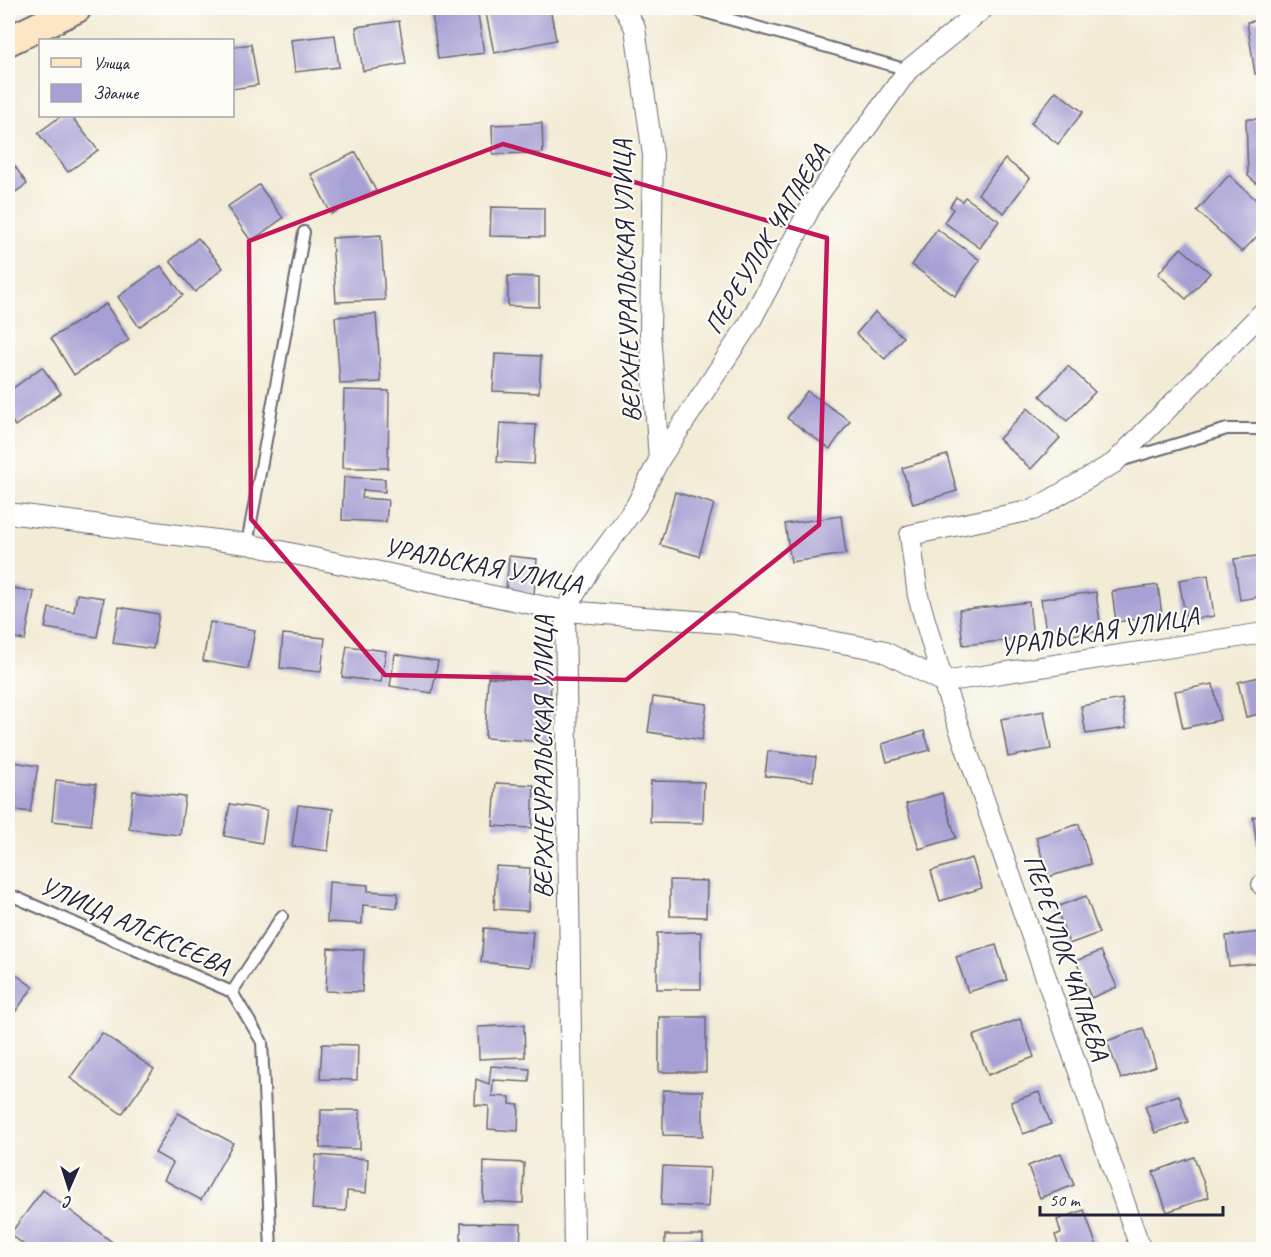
<svg xmlns="http://www.w3.org/2000/svg" width="1271" height="1257" viewBox="0 0 1271 1257" font-family="Caveat,sans-serif">
<rect width="100%" height="100%" fill="#fdfcf7"/>
<filter id="ink" filterUnits="userSpaceOnUse"><feTurbulence type="fractalNoise" baseFrequency=".0167" numOctaves="2"/><feDisplacementMap in="SourceGraphic" scale="12" xChannelSelector="R" yChannelSelector="G"/><feConvolveMatrix kernelMatrix="1 2 1 2 8 2 1 2 1" color-interpolation-filters="sRGB"/></filter>
<filter id="wash" filterUnits="userSpaceOnUse"><feTurbulence type="fractalNoise" baseFrequency=".008" numOctaves="4" result="noise"/><feDisplacementMap in="SourceGraphic" scale="24" xChannelSelector="R" yChannelSelector="G"/><feGaussianBlur stdDeviation="1.35" result="paint"/><feColorMatrix in="noise" values="0 0 0 0 0 0 0 0 0 0 0 0 0 0 0 0 0 1.4 0 .05"/><feComposite in="paint" operator="in"/></filter>
<g filter="url(#wash)">
<rect width="100%" height="100%" fill="#f2ebd5"/>
<g id="blocks">
<!-- building -->
<g fill="#a7a0d4">
<polygon points="467,8 477,8 484,53 438,59 432,13"/>
<polygon points="493,8 550,8 556,40 494,53 485,9"/>
<polygon points="1264,20 1264,73 1255,74 1247,22"/>
<polygon points="399,21 406,64 363,71 356,27"/>
<polygon points="335,35 339,67 295,72 291,40"/>
<polygon points="251,44 258,85 232,89 232,47"/>
<polygon points="1056,91 1083,112 1058,144 1031,123"/>
<polygon points="61,116 71,116 98,150 68,172 38,133"/>
<polygon points="1246,119 1264,119 1264,190 1248,176"/>
<polygon points="542,123 543,153 493,154 492,125"/>
<polygon points="356,152 376,191 331,214 311,174"/>
<polygon points="8,156 27,184 8,197"/>
<polygon points="1005,159 1030,178 1004,213 978,194"/>
<polygon points="1229,175 1264,207 1264,229 1242,252 1197,211"/>
<polygon points="259,185 283,218 251,241 227,207"/>
<polygon points="956,197 962,201 965,197 999,221 980,248 944,222 953,209 950,206"/>
<polygon points="491,207 544,208 544,237 490,236"/>
<polygon points="937,229 980,260 955,296 912,265"/>
<polygon points="381,235 385,300 336,302 332,238"/>
<polygon points="198,238 223,268 195,292 170,261"/>
<polygon points="1181,248 1210,273 1186,299 1158,274"/>
<polygon points="161,266 183,295 139,327 118,297"/>
<polygon points="508,276 539,277 539,307 508,306"/>
<polygon points="106,304 129,340 74,375 51,338"/>
<polygon points="875,312 903,337 885,359 856,334"/>
<polygon points="376,314 381,382 340,384 335,317"/>
<polygon points="495,354 541,356 539,393 493,391"/>
<polygon points="1068,366 1095,392 1067,421 1040,396"/>
<polygon points="42,367 61,393 15,426 8,415 8,392"/>
<polygon points="344,390 389,391 388,468 342,468"/>
<polygon points="807,391 850,421 830,449 787,418"/>
<polygon points="1028,408 1060,438 1031,469 999,439"/>
<polygon points="500,423 536,425 534,464 497,462"/>
<polygon points="947,455 957,491 913,504 902,468"/>
<polygon points="344,477 385,479 385,492 363,490 362,498 388,500 386,522 342,520"/>
<polygon points="675,492 714,504 699,556 660,545"/>
<polygon points="841,516 846,554 791,562 785,524"/>
<polygon points="1264,555 1264,596 1240,600 1234,559"/>
<polygon points="509,556 537,559 534,594 506,591"/>
<polygon points="1208,575 1214,616 1186,620 1179,580"/>
<polygon points="1158,585 1162,616 1116,622 1112,591"/>
<polygon points="8,587 34,592 25,640 8,637"/>
<polygon points="1096,592 1101,631 1047,638 1041,599"/>
<polygon points="77,594 104,598 97,637 45,628 49,608 74,612"/>
<polygon points="1029,602 1033,638 963,645 959,610"/>
<polygon points="119,607 159,614 153,649 113,643"/>
<polygon points="210,622 255,630 248,669 203,661"/>
<polygon points="283,634 325,638 321,672 280,668"/>
<polygon points="347,646 386,651 381,682 342,677"/>
<polygon points="395,654 438,661 432,693 390,686"/>
<polygon points="1264,676 1264,713 1246,717 1238,682"/>
<polygon points="488,677 551,681 548,742 485,738"/>
<polygon points="1213,684 1220,720 1183,728 1175,691"/>
<polygon points="653,697 707,704 702,740 648,732"/>
<polygon points="1122,699 1126,728 1086,734 1081,706"/>
<polygon points="1044,711 1051,749 1008,757 1001,719"/>
<polygon points="924,731 930,750 887,762 882,744"/>
<polygon points="768,751 816,757 813,781 765,776"/>
<polygon points="8,761 38,766 30,812 8,809"/>
<polygon points="56,780 96,784 91,825 52,821"/>
<polygon points="651,781 704,782 703,823 650,822"/>
<polygon points="496,783 534,785 532,828 493,826"/>
<polygon points="133,791 185,797 180,835 129,829"/>
<polygon points="942,793 956,838 919,849 906,804"/>
<polygon points="230,804 267,810 262,843 224,836"/>
<polygon points="298,805 333,809 328,851 292,846"/>
<polygon points="1264,815 1264,864 1260,865 1253,817"/>
<polygon points="1079,824 1091,864 1048,877 1036,837"/>
<polygon points="972,858 982,888 940,901 931,871"/>
<polygon points="496,866 530,868 528,911 494,909"/>
<polygon points="670,880 707,881 706,917 670,916"/>
<polygon points="329,882 368,885 368,891 398,893 397,908 363,905 362,924 327,922"/>
<polygon points="1086,896 1099,933 1069,944 1056,907"/>
<polygon points="484,928 533,932 530,967 481,962"/>
<polygon points="701,932 701,989 657,989 657,933"/>
<polygon points="1260,932 1264,963 1229,966 1226,936"/>
<polygon points="996,945 1007,980 968,992 956,957"/>
<polygon points="328,948 364,950 362,992 326,991"/>
<polygon points="1101,951 1117,987 1091,998 1076,961"/>
<polygon points="8,969 33,987 8,1022"/>
<rect x="659" y="1017" width="47" height="55"/>
<polygon points="1020,1019 1034,1057 988,1075 973,1036"/>
<polygon points="524,1025 525,1057 479,1059 478,1027"/>
<polygon points="1143,1028 1156,1066 1121,1079 1107,1041"/>
<polygon points="102,1033 154,1069 122,1114 70,1078"/>
<polygon points="322,1044 358,1045 357,1080 320,1079"/>
<polygon points="491,1066 530,1069 529,1082 493,1080 492,1096 510,1097 510,1104 519,1105 518,1131 488,1129 489,1106 475,1105 476,1079 489,1084"/>
<polygon points="663,1090 703,1091 703,1136 663,1135"/>
<polygon points="1039,1092 1051,1124 1023,1134 1011,1102"/>
<polygon points="1179,1095 1188,1122 1155,1133 1145,1106"/>
<polygon points="321,1110 360,1110 360,1149 320,1148"/>
<polygon points="178,1113 233,1143 201,1200 164,1180 173,1163 155,1153"/>
<polygon points="1061,1153 1074,1185 1040,1198 1028,1166"/>
<polygon points="316,1155 368,1159 366,1193 347,1191 346,1211 312,1209"/>
<polygon points="1194,1157 1209,1197 1167,1212 1153,1172"/>
<polygon points="484,1161 524,1163 523,1203 483,1201"/>
<polygon points="663,1166 710,1168 708,1207 661,1205"/>
<polygon points="43,1190 116,1245 112,1250 31,1250 10,1234"/>
<polygon points="1084,1210 1097,1247 1060,1250 1055,1235 1061,1233 1057,1220"/>
<polygon points="461,1223 521,1224 520,1250 461,1249"/>
<rect x="665" y="1235" width="38" height="15"/>
</g>
</g>
</g>
<g filter="url(#ink)">
<use href="#blocks" fill-opacity="0" stroke="#6b6871" stroke-width="1.5"/>
<g fill="none" stroke-linecap="round" stroke-linejoin="round">
<!-- lane casing -->
<g stroke="#6b6871" stroke-width="14">
<g id="lane">
<polyline points="690,8 908,70"/>
<polyline points="1120,461 1227,429 1264,429"/>
<polyline points="247,544 304,232"/>
<polyline points="8,894 232,992 262,1042 271,1250"/>
<polyline points="232,992 282,916"/>
</g>
</g>
<!-- street casing -->
<g stroke="#6b6871" stroke-width="22">
<g id="street">
<polyline points="659,460 750,322 814,201 908,70 984,8"/>
<polyline points="8,513 247,544 565,611 735,624 881,650 943,682 1264,633"/>
<polyline points="1262,885 1264,885"/>
<polyline points="574,1250 565,611 589,570 636,506 659,460 650,332 653,155 635,28 624,8"/>
<polyline points="1141,1250 943,682 918,596 910,535 1033,510 1114,463 1264,311"/>
</g>
</g>
<!-- secondary casing -->
<g stroke="#6b6871" stroke-width="32">
<polyline id="secondary" points="8,41 77,8"/>
</g>
<!-- lane -->
<use href="#lane" stroke="#fff" stroke-width="10"/>
<!-- street -->
<use href="#street" stroke="#fff" stroke-width="20"/>
<!-- secondary -->
<use href="#secondary" stroke="#fce6c4" stroke-width="28"/>
</g>
</g>
<!-- marked area -->
<path fill="none" stroke="#c2185b" stroke-width="4.5" stroke-linejoin="round" d="M503 144 827 238 819 525 626 680 385 675 251 519 249 241Z"/>
<g text-anchor="middle" stroke-width="4.5" stroke-linejoin="round" paint-order="stroke">
<!-- street labels -->
<g font-size="26" fill="#22223b" stroke="#fdfcf7">
<text transform="translate(766 239) rotate(-59)" y="9">ПЕРЕУЛОК ЧАПАЕВА</text>
<text transform="translate(626 281) rotate(-92)" y="9">ВЕРХНЕУРАЛЬСКАЯ УЛИЦА</text>
<text transform="translate(483 565) rotate(11)" y="9">УРАЛЬСКАЯ УЛИЦА</text>
<text transform="translate(1099 631) rotate(-9)" y="9">УРАЛЬСКАЯ УЛИЦА</text>
<text transform="translate(543 757) rotate(-90)" y="9">ВЕРХНЕУРАЛЬСКАЯ УЛИЦА</text>
<text transform="translate(135 925) rotate(24)" y="9">УЛИЦА АЛЕКСЕЕВА</text>
<text transform="translate(1067 957) rotate(71)" y="9">ПЕРЕУЛОК ЧАПАЕВА</text>
</g>
</g>
<!-- margin -->
<rect width="1271" height="1257" fill="none" stroke="#fdfcf7" stroke-width="30"/>
<!-- legend -->
<rect x="39" y="39" width="195" height="78" fill="#fdfcf7" stroke="#a5a5ac" stroke-width="1.5"/>
<rect x="51" y="58" width="30" height="9" fill="#fce6c4" stroke="#a5a5ac" stroke-width="1.5"/>
<text x="93" y="69" font-size="18" fill="#22223b">Улица</text>
<rect x="51" y="84" width="30" height="18" fill="#a7a0d4" stroke="#a5a5ac" stroke-width="1.5"/>
<text x="93" y="99" font-size="18" fill="#22223b">Здание</text>
<!-- north arrow -->
<g transform="translate(69 1188) rotate(183)" stroke="#fdfcf7" stroke-width="4.5" paint-order="stroke">
<path d="M0-4.5L10 22L0 15L-10 22Z" fill="#22223b"/>
<text y="-9" font-size="16" font-weight="bold" text-anchor="middle" fill="#22223b">С</text>
</g>
<!-- scale -->
<path d="M1040 1206v9h183v-9" fill="none" stroke="#22223b" stroke-width="3"/>
<text x="1049" y="1206" font-size="18" fill="#22223b" stroke="#fdfcf7" stroke-width="4.5" paint-order="stroke">50 m</text>
</svg>
